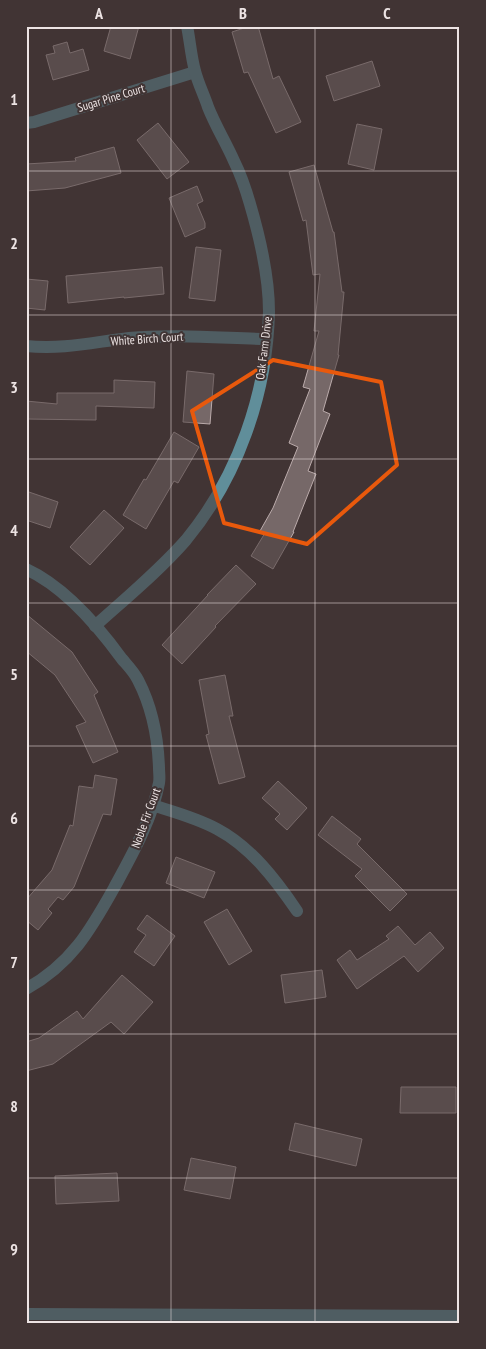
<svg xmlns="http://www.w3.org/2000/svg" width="486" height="1349" viewBox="0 0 486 1349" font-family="'PT Sans Narrow',sans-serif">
<rect width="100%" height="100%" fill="#413434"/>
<!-- building -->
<g fill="#766868" stroke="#bbabab">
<polygon points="111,26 139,26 130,59 104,51"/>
<polygon points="250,26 258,26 273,79 279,76 301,122 276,133 248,72 244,73 232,32"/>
<polygon points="67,42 70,53 83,49 89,70 53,80 46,55 55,53 53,46"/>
<polygon points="372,61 380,86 334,101 326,76"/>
<polygon points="158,123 189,162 167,179 137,140"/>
<polygon points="357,124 382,129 374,170 348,164"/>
<polygon points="114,147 121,173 65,188 26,191 26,164 76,161 75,158"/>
<polygon points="314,165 333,232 334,232 342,292 344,292 338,355 339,355 323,411 330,414 308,471 316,474 293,532 294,532 273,569 251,556 265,533 260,531 273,508 298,447 289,443 310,389 303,387 319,331 314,331 320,274 313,275 306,220 303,221 289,172"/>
<polygon points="197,186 203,201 197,204 205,223 205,228 185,237 169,198"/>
<polygon points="196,247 221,250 215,301 189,298"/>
<polygon points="162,267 164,294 124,298 124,297 68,303 66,276"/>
<polygon points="26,279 48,281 45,310 26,308"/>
<polygon points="187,371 214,374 210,424 183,422"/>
<polygon points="114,380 155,382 154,408 96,406 96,420 26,419 26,401 57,404 57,393 114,393"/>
<polygon points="174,432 199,447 178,483 174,481 146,529 123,515 144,479 146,480"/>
<polygon points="26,491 58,502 50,528 26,520"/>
<polygon points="104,510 124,528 90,565 70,547"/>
<polygon points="236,565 256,584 215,626 216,627 182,664 162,645 208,595 207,595"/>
<polygon points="26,614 72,652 98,692 94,695 118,752 93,763 76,726 86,722 55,675 26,651"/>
<polygon points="225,675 233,716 229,716 245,777 219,784 206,735 209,734 199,680"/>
<polygon points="95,775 117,779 111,815 103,814 74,887 63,900 58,897 48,909 52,913 38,930 26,920 26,900 52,870 70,825 73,826 79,786 93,788"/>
<polygon points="278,781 307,808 287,830 275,819 280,814 262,798"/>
<polygon points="332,816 361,839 357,844 407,894 390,911 355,876 362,869 318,835"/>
<polygon points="176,857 215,872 204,898 166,883"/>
<polygon points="227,909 252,951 229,965 204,922"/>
<polygon points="147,915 175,936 154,966 134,952 146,935 137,929"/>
<polygon points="398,926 415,945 430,932 444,948 418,972 404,956 357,989 337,960 350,950 357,960 389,939 386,936"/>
<polygon points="322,970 326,997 285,1003 281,975"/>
<polygon points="122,975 153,1002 124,1034 111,1022 53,1064 26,1071 26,1042 39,1038 77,1011 83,1019"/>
<polygon points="401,1087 456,1087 456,1113 400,1113"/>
<polygon points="295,1123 362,1139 356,1166 289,1150"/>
<polygon points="191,1158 236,1167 230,1199 184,1190"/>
<polygon points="117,1173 119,1201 56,1204 55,1176"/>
</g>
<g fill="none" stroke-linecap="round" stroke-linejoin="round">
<!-- minor -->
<g stroke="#608e9a" stroke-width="12">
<polyline points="26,123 34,122 195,72"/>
<path d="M26 346C62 350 94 342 129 338 175 334 221 338 267 339"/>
<path d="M26 569C63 586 98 626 122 659 128 666 134 672 138 680 152 707 158 738 159 768 159 773 160 778 159 783 152 820 132 855 114 888 90 931 71 964 26 989"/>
<path d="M95 626C126 598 159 571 186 540 238 477 267 393 269 312 269 276 260 238 250 204 246 190 241 175 234 161 226 143 215 125 208 107 204 95 198 83 195 71 191 56 190 41 187 26"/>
<path d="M152 805C174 812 197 818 217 829 251 847 276 880 297 911"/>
<polyline points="26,1314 460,1316"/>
</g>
</g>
<!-- marked area -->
<path d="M0 0H486V1349H0ZM273 360 381 382 397 465 307 544 224 523 192 411Z" fill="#413434" fill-opacity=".55" fill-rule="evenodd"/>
<path fill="none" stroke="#e8590c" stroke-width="4" stroke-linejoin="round" d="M273 360 381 382 397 465 307 544 224 523 192 411Z"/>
<!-- grid -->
<path fill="none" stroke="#ede4e4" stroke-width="1" stroke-opacity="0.55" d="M171 26V1323M315 26V1323M26 171H460M26 315H460M26 459H460M26 603H460M26 746H460M26 890H460M26 1034H460M26 1178H460"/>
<g text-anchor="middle" stroke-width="4" stroke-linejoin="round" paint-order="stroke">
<!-- street labels -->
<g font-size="12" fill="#ede4e4" stroke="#413434">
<text transform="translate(111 98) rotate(-17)" y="4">Sugar Pine Court</text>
<text transform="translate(147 339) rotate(-4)" y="4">White Birch Court</text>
<text transform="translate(264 348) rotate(-83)" y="4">Oak Farm Drive</text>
<text transform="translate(146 818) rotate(-70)" y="4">Noble Fir Court</text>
</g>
</g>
<!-- border -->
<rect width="486" height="1349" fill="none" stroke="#413434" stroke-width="55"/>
<rect x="28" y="28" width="430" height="1294" fill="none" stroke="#ede4e4" stroke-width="2"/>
<g font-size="16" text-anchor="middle" font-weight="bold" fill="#ede4e4">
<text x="99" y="19">A</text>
<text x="243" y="19">B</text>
<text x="387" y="19">C</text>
<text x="14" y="105">1</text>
<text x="14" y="249">2</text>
<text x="14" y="393">3</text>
<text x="14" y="536">4</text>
<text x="14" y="680">5</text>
<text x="14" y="824">6</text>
<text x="14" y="968">7</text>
<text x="14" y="1112">8</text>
<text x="14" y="1255">9</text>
</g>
</svg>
